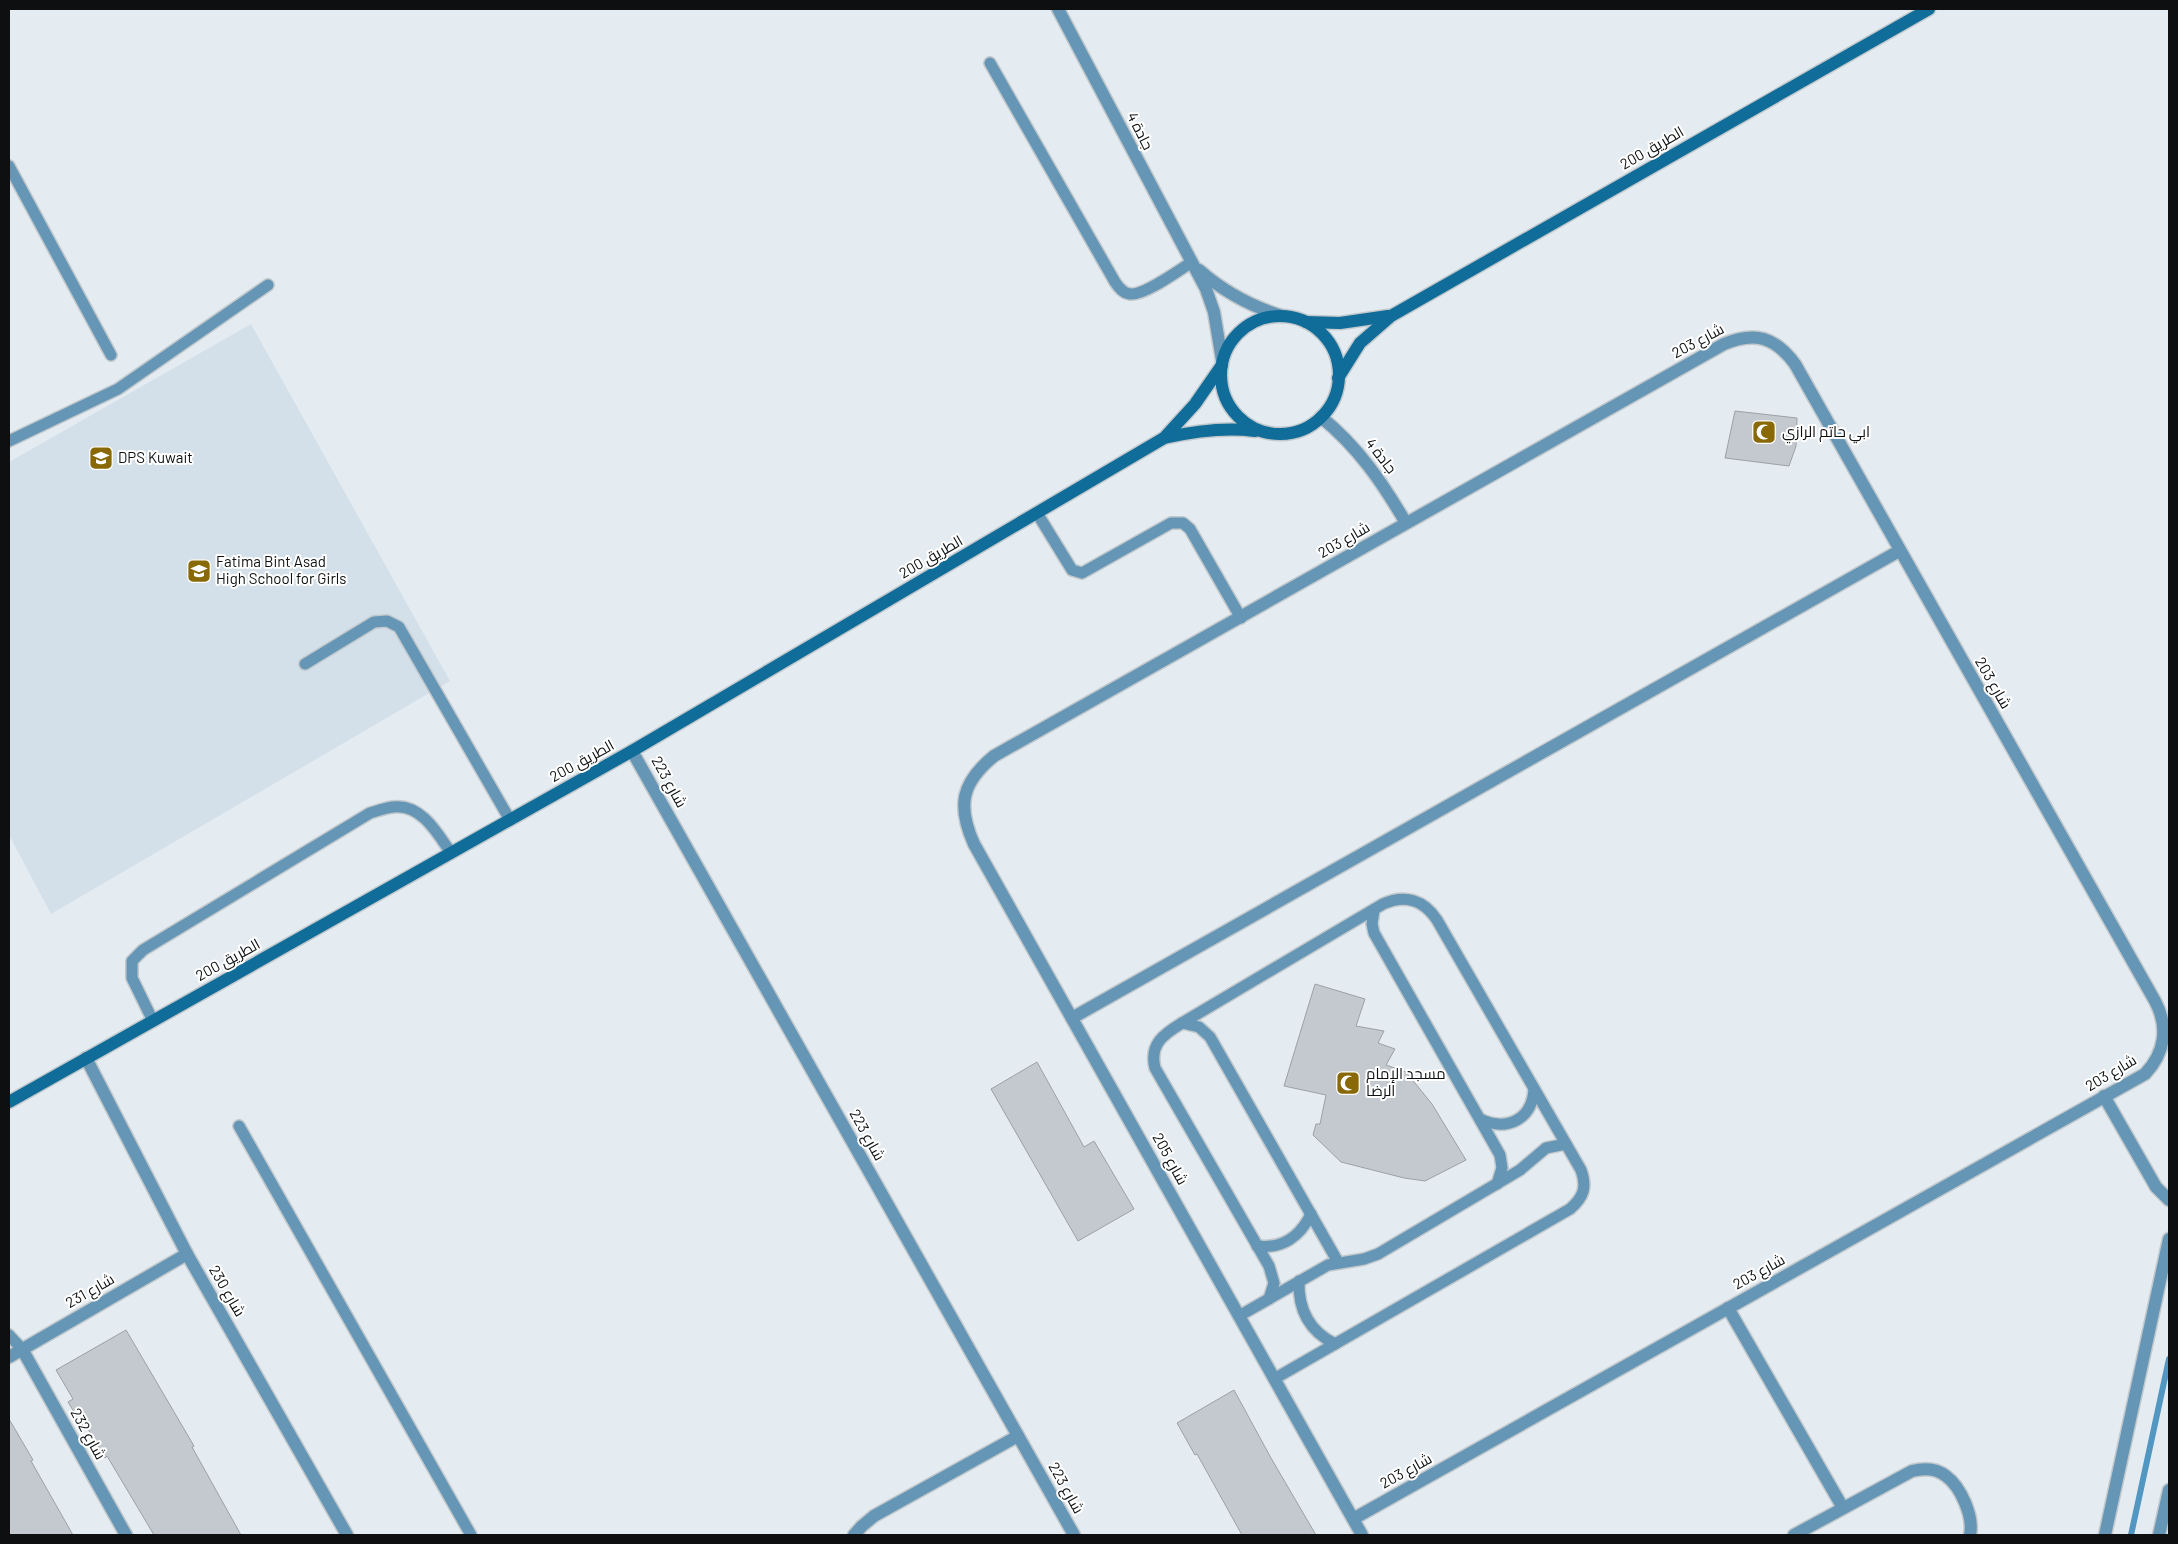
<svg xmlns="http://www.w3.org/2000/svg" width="2178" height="1544" viewBox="0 0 2178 1544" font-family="Barlow,Cairo,sans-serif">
<rect width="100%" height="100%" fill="#e5ecf1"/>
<!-- built -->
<polygon fill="#d3e0ea" points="251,324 450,681 51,914 9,835 9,462"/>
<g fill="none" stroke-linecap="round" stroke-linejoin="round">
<!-- stream -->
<polyline stroke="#5197c2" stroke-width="6" points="2131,1535 2169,1359"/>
</g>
<!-- building -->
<g fill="#c3c9ce" stroke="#9ba1a5">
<polygon points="1735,411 1797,418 1796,446 1789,466 1725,458"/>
<polygon points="1315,984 1365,999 1356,1026 1384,1031 1378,1043 1395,1049 1386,1065 1406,1072 1432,1104 1466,1160 1425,1181 1404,1178 1341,1162 1313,1135 1316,1124 1320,1124 1326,1095 1284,1086"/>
<polygon points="1037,1062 1084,1147 1094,1141 1134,1209 1078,1241 991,1089"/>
<polygon points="126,1330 194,1446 192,1447 241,1535 154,1535 107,1456 105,1458 85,1424 82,1425 68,1402 73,1399 56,1370"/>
<polygon points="1234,1390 1271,1458 1316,1535 1242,1535 1197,1454 1195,1455 1177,1423"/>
<polygon points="9,1419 33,1460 31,1461 73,1535 9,1535"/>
</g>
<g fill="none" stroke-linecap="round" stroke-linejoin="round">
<!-- lane casing -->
<g stroke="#c2c9cd" stroke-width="14">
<g id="lane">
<path d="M990 63 1115 282C1119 288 1123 293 1130 294 1144 296 1179 270 1192 262"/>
<polyline points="9,166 111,355"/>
<polyline points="9,441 118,389 268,285"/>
<polyline points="1037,513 1072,570 1082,573 1171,523 1183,523 1190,529 1241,618"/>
<polyline points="305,664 374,622 387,621 399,627 510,820"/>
<polyline points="1374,910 1372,924 1374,933 1500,1155 1502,1168 1497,1184"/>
<path d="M153 1021 132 978V961L143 950 370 813C377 811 385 808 393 807 421 803 438 834 451 853"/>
<polyline points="1182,1023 1199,1027 1210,1037 1338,1262"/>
<path d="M1480 1119C1508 1132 1532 1119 1534 1089"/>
<polyline points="239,1126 471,1535"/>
<path d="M1257 1246C1282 1249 1300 1237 1311 1214"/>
<path d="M1299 1281C1298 1310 1309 1331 1335 1344"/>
<path d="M1269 1299 1274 1283 1269 1266 1155 1068C1149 1044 1164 1034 1182 1023L1383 904C1405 894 1424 900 1437 920L1581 1170C1587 1187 1584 1197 1570 1209L1274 1379"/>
<polyline points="1239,1316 1328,1265 1364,1259 1378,1254 1520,1170 1546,1148 1566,1144"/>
<polyline points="9,1335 22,1349"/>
</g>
</g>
<!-- street casing -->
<g stroke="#c2c9cd" stroke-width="15">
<g id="street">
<polyline points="1058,9 1206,289 1214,312 1222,360"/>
<path d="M1199 270C1224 292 1250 306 1282 316"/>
<path d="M1321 417C1358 447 1382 482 1406 523"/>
<polyline points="632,751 1074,1535"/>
<polyline points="1072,1018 1899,551"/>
<polyline points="86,1058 187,1254 347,1535"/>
<polyline points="2104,1096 2156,1187 2169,1200"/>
<polyline points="1728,1308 1843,1508"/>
<polyline points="22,1349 126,1535"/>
<polyline points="9,1357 187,1254"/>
<path d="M1353 1519 2145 1074C2165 1053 2169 1027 2155 1001L1795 364C1775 337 1755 331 1724 344L994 756C961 783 957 806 974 844 1101 1069 1227 1294 1353 1519L1362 1535"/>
<polyline points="854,1535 862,1526 874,1516 1018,1436"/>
<path d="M1794 1535 1912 1471C1924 1468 1936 1468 1946 1476 1961 1487 1974 1517 1970 1535"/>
<polyline points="2105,1535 2169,1239"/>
<polyline points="2159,1535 2169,1490"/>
</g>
</g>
<!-- secondary casing -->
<g stroke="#c2c9cd" stroke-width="15">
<g id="secondary">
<circle cx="1280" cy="375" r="59"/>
<polyline points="1306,322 1340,323 1388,316"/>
<polyline points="1338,378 1360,343 1391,316 1929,9"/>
<path d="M1164 438C1195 431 1224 427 1255 431"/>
<polyline points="9,1102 632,751 1164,438 1195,404 1222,365"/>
</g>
</g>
<!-- lane -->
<use href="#lane" stroke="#6696b6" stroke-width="11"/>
<!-- street -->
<use href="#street" stroke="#6696b6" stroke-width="12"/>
<!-- secondary -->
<use href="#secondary" stroke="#106c99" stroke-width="12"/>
</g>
<!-- icons -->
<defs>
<g id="mosque-square" transform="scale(1.25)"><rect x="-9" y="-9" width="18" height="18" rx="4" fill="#886906" stroke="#fff"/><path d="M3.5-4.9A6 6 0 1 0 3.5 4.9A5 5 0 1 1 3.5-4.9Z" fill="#fff"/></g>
<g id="school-square" transform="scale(1.25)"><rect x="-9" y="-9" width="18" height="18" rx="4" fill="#886906" stroke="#fff"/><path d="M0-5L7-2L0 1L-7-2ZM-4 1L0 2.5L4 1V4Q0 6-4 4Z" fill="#fff"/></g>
<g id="university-square" transform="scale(1.25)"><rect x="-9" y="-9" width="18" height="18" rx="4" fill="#886906" stroke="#fff"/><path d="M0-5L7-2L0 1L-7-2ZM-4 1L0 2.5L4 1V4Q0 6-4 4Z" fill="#fff"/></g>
</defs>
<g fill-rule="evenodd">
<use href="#mosque-square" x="1764" y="432"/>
<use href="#school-square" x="101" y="458"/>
<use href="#university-square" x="199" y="571"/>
<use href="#mosque-square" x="1348" y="1083"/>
</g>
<g text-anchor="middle" stroke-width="4" stroke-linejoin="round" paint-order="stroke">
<!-- street labels -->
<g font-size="15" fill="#0d0f10" stroke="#fff">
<text transform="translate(1140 131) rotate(63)" y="5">جادة 4</text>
<text transform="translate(1652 148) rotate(-30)" y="5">الطريق 200</text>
<text transform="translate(1698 341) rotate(-28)" y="5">شارع 203</text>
<text transform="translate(1381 456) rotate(52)" y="5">جادة 4</text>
<text transform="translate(1344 540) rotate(-30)" y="5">شارع 203</text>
<text transform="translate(931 557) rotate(-30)" y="5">الطريق 200</text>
<text transform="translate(1993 683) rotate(60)" y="5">شارع 203</text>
<text transform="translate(582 761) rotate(-29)" y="5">الطريق 200</text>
<text transform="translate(669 782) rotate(61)" y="5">شارع 223</text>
<text transform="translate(228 960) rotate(-29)" y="5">الطريق 200</text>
<text transform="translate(2111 1073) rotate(-31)" y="5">شارع 203</text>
<text transform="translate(867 1135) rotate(61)" y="5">شارع 223</text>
<text transform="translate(1170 1159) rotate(61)" y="5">شارع 205</text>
<text transform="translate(1759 1272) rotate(-29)" y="5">شارع 203</text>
<text transform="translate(90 1291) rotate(-30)" y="5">شارع 231</text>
<text transform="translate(227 1291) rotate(60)" y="5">شارع 230</text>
<text transform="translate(88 1434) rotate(61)" y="5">شارع 232</text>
<text transform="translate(1406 1471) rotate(-29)" y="5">شارع 203</text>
<text transform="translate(1066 1488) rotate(61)" y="5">شارع 223</text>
</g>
<!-- poi labels -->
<g font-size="15" fill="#0d0f10" stroke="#fff" text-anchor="start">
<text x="1782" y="437">ابي حاتم الرازي</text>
<text x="118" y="463">DPS Kuwait</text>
<text x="216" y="567">Fatima Bint Asad<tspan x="216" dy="17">High School for Girls</tspan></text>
<text x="1366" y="1079">مسجد الإمام<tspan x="1366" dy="17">الرضا</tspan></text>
</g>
</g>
<!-- border -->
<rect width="2178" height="1544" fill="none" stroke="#0d0f10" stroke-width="20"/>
</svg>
